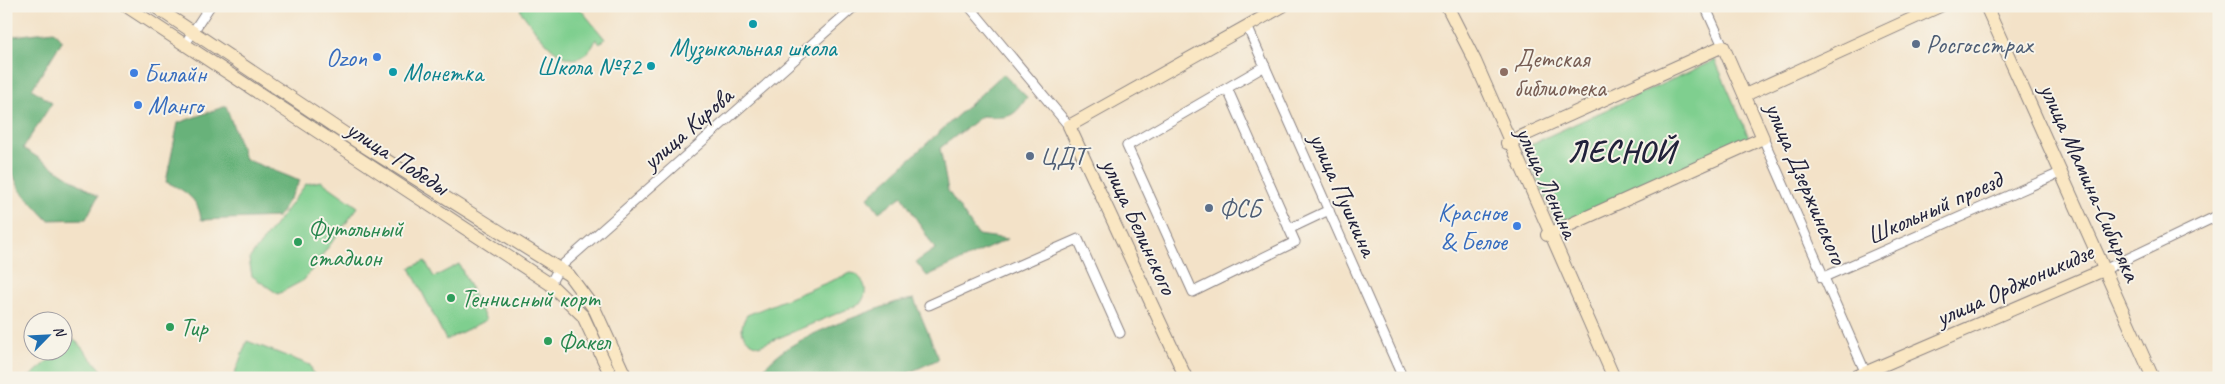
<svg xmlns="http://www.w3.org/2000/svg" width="2225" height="384" viewBox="0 0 2225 384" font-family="Caveat,sans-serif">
<rect width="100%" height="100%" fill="#f7f3e8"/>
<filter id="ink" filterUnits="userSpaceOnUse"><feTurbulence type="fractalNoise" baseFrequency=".02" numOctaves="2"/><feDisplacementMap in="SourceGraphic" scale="10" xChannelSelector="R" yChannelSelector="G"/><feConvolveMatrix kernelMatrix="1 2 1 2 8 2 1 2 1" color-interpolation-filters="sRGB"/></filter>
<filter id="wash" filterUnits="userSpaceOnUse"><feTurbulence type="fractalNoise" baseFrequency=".0096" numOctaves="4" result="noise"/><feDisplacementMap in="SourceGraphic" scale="20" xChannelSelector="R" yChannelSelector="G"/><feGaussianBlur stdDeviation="1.12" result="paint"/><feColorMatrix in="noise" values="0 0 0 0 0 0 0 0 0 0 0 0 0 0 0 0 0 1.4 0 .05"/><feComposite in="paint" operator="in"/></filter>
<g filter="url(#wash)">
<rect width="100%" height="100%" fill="#f3e2c8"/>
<!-- green -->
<g fill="#7fcf8f" stroke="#507865">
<path d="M520 6H578L605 39 600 44 596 39C593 47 591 49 584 55 562 72 534 28 521 12Z"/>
<polygon points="1715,60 1750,140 1566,224 1563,218 1556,222 1526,154 1532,151 1529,145"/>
<polygon points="321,181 358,207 304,280 278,294 252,276 249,259 306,184"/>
<polygon points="425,261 434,277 459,264 486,320 446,340 410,268"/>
<path d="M851 273 856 274C867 284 868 293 860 304L759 346C743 341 737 330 747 315Z"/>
<polygon points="74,339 109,378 28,378 59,352 62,352 63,349"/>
<polygon points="247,341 310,365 315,378 233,378"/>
</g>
<!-- forest -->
<g fill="#67b27a" stroke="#446a5a">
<polygon points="54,31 62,41 32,89 52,103 23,148 98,196 86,219 48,220 20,190 6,159 6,37"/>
<path d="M1003 74 1027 97C1013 120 1007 118 982 116L940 148 948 191 978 235 1008 239 927 276 916 262 935 249 902 196 879 212 868 197Z"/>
<path d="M226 106 245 159 300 181 278 217 201 220C200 200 183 189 166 182L178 123Z"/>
<path d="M914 299 939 359 897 378H759C772 341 861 316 896 302Z"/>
</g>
</g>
<g filter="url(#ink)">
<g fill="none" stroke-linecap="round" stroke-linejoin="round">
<!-- street casing -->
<g stroke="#8a8282" stroke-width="11">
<g id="street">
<polyline points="969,6 1069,126"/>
<polyline points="1705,6 1723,46"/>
<polyline points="1247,26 1403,378"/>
<polyline points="185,44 210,6"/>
<path d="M1227 88 1295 242 1193 292 1127 146C1173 119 1219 93 1265 66"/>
<polyline points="1763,138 1867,376"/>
<polyline points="1289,229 1329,210"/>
<polyline points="2106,269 2219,215"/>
<polyline points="1822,278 2062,172"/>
<polyline points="550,284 559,268 855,6"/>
<polyline points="929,305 1078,239 1120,333"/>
</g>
</g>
<!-- secondary casing -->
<g stroke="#8a8282" stroke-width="14">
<g id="secondary">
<polyline points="126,6 550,284 583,316 612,378"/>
<polyline points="154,6 359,143 569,275 595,310 626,378"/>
<polyline points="1447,6 1475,61 1614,378"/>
<polyline points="1986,6 2153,378"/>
<polyline points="1745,95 1940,6"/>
<polyline points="1507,143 1723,46 1763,138 1547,235"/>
<polyline points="1186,378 1069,126 1283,6"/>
<polyline points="1853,378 2106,269"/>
</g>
</g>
<!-- street -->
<use href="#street" stroke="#fff" stroke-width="9"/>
<!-- secondary -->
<use href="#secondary" stroke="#fae7c3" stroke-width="12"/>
</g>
</g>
<!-- markers -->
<g fill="#0f9aa8" stroke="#f7f3e8" stroke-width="2">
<circle cx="753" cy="24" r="5"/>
<circle cx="651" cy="66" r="5"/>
<circle cx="393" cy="72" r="5"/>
</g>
<g fill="#5c6f8a" stroke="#f7f3e8" stroke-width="2">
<circle cx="1916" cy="44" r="5"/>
<circle cx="1030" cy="156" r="5"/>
<circle cx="1209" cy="208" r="5"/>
</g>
<g fill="#3f7fe0" stroke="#f7f3e8" stroke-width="2">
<circle cx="377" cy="57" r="5"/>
<circle cx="134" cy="73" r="5"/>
<circle cx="138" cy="105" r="5"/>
<circle cx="1517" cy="226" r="5"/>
</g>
<circle fill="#8d6e63" stroke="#f7f3e8" stroke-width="2" cx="1504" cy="72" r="5"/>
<g fill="#2e9e5b" stroke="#f7f3e8" stroke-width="2">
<circle cx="298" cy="242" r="5"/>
<circle cx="451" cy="298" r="5"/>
<circle cx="170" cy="327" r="5"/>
<circle cx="548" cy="341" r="5"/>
</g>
<g text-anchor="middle" stroke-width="4" stroke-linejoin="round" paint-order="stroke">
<!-- service labels -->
<g font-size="25" fill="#4e5e75" stroke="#f7f3e8" text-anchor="start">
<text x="1926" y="53">Росгосстрах</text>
<text x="1040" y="165">ЦДТ</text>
<text x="1219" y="217">ФСБ</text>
</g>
<!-- culture labels -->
<g font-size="25" fill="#0d838f" stroke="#f7f3e8">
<text x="753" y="56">Музыкальная школа</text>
<text x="641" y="75" text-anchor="end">Школа №72</text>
<text x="403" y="81" text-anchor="start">Монетка</text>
</g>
<!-- shop labels -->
<g font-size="25" fill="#366cbe" stroke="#f7f3e8" text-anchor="end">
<text x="367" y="66">Ozon</text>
<text x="144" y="82" text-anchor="start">Билайн</text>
<text x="148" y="114" text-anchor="start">Манго</text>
<text x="1507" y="221">Красное<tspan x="1507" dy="29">&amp; Белое</tspan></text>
</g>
<!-- education labels -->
<g font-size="25" fill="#785e54" stroke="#f7f3e8" text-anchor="start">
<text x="1514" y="67">Детская<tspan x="1514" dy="29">библиотека</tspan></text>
</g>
<!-- street labels -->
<g font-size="25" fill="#22223b" stroke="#f7f3e8">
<text transform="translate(687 128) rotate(-41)" y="9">улица Кирова</text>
<text transform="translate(398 157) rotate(33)" y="9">улица Победы</text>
<text transform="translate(1548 182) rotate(66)" y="9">улица Ленина</text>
<text transform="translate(2091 182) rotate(66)" y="9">улица Мамина-Сибиряка</text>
<text transform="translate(1807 183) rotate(67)" y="9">улица Дзержинского</text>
<text transform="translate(1344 194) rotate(66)" y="9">улица Пушкина</text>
<text transform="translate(1934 207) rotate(-24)" y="9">Школьный проезд</text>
<text transform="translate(1140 226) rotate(65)" y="9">улица Белинского</text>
<text transform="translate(2014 284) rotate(-24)" y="9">улица Орджоникидзе</text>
</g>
<!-- leisure labels -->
<g font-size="25" fill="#27864d" stroke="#f7f3e8" text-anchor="start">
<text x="308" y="237">Футольный<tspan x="308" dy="29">стадион</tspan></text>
<text x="461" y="307">Теннисный корт</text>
<text x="180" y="336">Тир</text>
<text x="558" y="350">Факел</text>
</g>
<!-- district labels -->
<g font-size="30" font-weight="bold" letter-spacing="1" fill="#22223b" stroke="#f7f3e8">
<text x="1621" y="161">ЛЕСНОЙ</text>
</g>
</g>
<!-- margin -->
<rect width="2225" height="384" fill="none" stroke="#f7f3e8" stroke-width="25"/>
<!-- north arrow -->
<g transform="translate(48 336) rotate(66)"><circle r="24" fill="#f7f3e8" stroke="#a29fa3"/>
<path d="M0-4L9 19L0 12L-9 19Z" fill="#1f6fb2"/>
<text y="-8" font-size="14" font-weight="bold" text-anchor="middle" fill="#22223b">N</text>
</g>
</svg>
